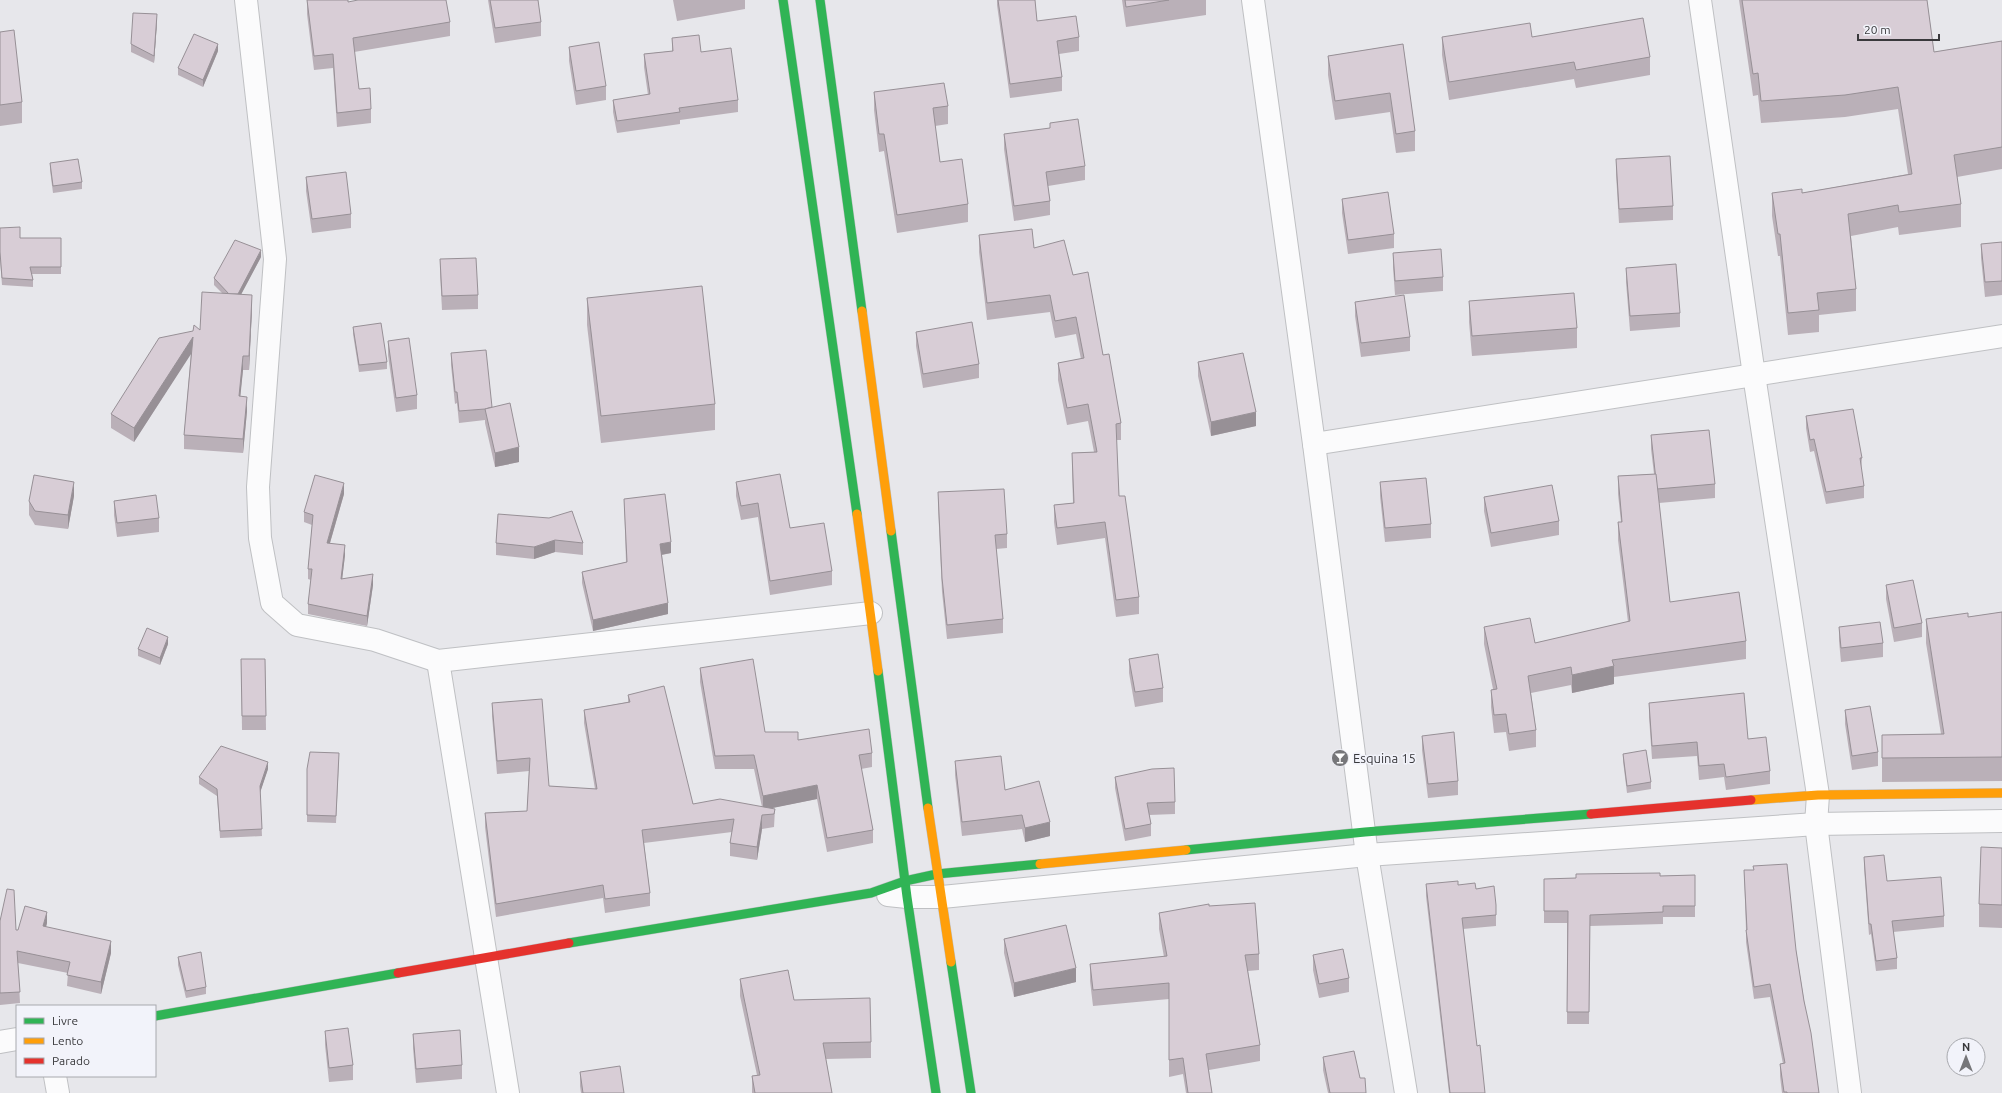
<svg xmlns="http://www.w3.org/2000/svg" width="2002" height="1093" viewBox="0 0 2002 1093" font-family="Ubuntu,sans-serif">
<rect width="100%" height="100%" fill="#e7e7eb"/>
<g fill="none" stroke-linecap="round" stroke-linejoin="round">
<!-- street casing -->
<g stroke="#bfc0c3" stroke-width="24">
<g id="street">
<polyline points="246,0 275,259 258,487 260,538 272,603 297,625 375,640 438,661 871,613"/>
<polyline points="1253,0 1314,444 1367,855 1406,1093"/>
<polyline points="1700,0 1754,375 1818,795 1816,824 1850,1093"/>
<polyline points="1314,444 2002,336"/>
<polyline points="438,661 508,1093"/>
<polyline points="888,895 907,897 942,897 1367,855 1816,824 2002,821"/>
<polyline points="0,1042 17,1039"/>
<polyline points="55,1076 58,1093"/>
</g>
</g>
<!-- fast casing -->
<g stroke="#bfc0c3" stroke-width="10">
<g id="fast">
<polyline points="783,0 857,514"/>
<polyline points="820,0 862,311"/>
<polyline points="891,531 928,808"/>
<polyline points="878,671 907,897 936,1093"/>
<polyline points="1186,850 1365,832 1591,814"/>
<polyline points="569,943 871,893 905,881 937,874 1040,864"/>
<polyline points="951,962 971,1093"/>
<polyline points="155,1016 398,973"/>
</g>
</g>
<!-- slow casing -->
<g stroke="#bfc0c3" stroke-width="10">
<g id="slow">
<polyline points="862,311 891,531"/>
<polyline points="857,514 878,671"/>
<polyline points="1751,800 1818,795 2002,793"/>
<polyline points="928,808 951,962"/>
<polyline points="1040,864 1186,850"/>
</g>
</g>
<!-- jam casing -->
<g stroke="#bfc0c3" stroke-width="10">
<g id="jam">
<polyline points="1591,814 1751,800"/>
<polyline points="398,973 569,943"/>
</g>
</g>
<!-- street -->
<use href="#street" stroke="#fbfbfc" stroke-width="22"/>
<!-- fast -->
<use href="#fast" stroke="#30b455" stroke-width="9"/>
<!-- slow -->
<use href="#slow" stroke="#ff9f0a" stroke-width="9"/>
<!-- jam -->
<use href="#jam" stroke="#e5322d" stroke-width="9"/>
</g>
<!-- wall -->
<g fill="#bab0b8">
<polygon points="307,0 348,2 450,22 450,36 354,52 359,89 371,109 371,123 337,127 333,68 314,70 307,14"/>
<polygon points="488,0 538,0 541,22 541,36 495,43"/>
<polygon points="673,0 745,0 745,9 677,21"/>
<polygon points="997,0 1035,0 1037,21 1079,37 1079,51 1059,54 1062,77 1062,91 1010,98 997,5"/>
<polygon points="1122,0 1206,0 1206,15 1126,27"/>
<polygon points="1739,0 1927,0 1934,52 2002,41 2002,169 1957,177 1961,204 1961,227 1899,235 1898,227 1851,236 1856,289 1856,311 1819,315 1819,332 1788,335 1780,256 1778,256 1772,216 1772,193 1802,193 1908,174 1898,109 1845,117 1761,123 1758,95 1753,96"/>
<polygon points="157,22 154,63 131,52 131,44"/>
<polygon points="0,32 22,102 22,123 0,126"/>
<polygon points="1442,37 1532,37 1650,57 1650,75 1576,88 1574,79 1449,100 1442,55"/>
<polygon points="672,38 701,52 738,100 738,112 680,120 680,124 617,133 613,112 613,100 648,95 644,67 644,54 672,51"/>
<polygon points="1403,44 1415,131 1415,151 1396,153 1390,112 1335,120 1328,75 1328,56"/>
<polygon points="569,47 606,86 606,100 576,105 569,61"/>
<polygon points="218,51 203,87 178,75 178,68"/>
<polygon points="874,92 948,106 948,124 935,126 940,162 968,204 968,222 897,233 884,151 879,152 874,110"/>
<polygon points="1004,134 1085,166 1085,180 1048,186 1050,201 1050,215 1014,221 1004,149"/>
<polygon points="1616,159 1673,206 1673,220 1619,223 1616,174"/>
<polygon points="50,163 82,182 82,189 53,193 50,170"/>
<polygon points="306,177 351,214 351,228 312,233 306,191"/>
<polygon points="1342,199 1394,234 1394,248 1348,254 1342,213"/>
<polygon points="0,228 20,238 61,238 61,274 32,274 33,280 33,287 2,285 0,259"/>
<polygon points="979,235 1034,248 1073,275 1103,355 1121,423 1121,440 1116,440 1119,496 1139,597 1139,614 1116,617 1105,538 1057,545 1054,522 1054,505 1073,503 1072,470 1072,453 1094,452 1088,421 1067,425 1058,380 1058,363 1081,359 1076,334 1055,338 1050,312 987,320 979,252"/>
<polygon points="2002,242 2002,295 1985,297 1981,258 1981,244"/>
<polygon points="1393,253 1443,277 1443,291 1395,295 1393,267"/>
<polygon points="261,257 241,294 252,309 249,370 243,370 240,396 247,411 243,453 184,449 184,435 191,353 134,442 111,428 111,414 200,330 222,293 214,285 214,278"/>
<polygon points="440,259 478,295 478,309 442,310 440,273"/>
<polygon points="1626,268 1680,313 1680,327 1630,331 1626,282"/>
<polygon points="587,298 715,404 715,430 601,443 587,325"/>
<polygon points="1469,301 1577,328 1577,348 1472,356 1469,322"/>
<polygon points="1355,302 1410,337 1410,351 1361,357 1355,316"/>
<polygon points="353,327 387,362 387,369 359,372 353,334"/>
<polygon points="916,332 979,364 979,378 923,388 916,346"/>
<polygon points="388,341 417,395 417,409 396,412 388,355"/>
<polygon points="451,353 492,407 519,462 495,467 485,423 485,420 459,423 457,403 455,404 451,365"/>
<polygon points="1198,362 1256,426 1211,436 1198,376"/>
<polygon points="1806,416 1862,458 1861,470 1864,486 1864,498 1826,504 1814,451 1810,452 1806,428"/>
<polygon points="1651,435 1715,484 1715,498 1659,503 1670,602 1746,641 1746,659 1614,677 1614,684 1572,693 1571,685 1531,693 1536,730 1536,747 1509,751 1506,732 1494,733 1491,707 1491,690 1493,689 1484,644 1484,627 1535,643 1628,622 1618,540 1618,522 1621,522 1618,494 1618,476 1654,474 1651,449"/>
<polygon points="736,482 832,571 832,585 770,595 758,517 741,520 736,496"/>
<polygon points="1380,482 1431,524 1431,538 1385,542 1380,496"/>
<polygon points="938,492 1007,534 1007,548 996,549 1003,619 1003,633 947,639 942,592 938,506"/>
<polygon points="344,494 330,543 345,555 342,579 373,585 367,626 308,614 308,604 311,580 308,579 308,569 312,525 304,522 304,512"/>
<polygon points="74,496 68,529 35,525 29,515 29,501"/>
<polygon points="1484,497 1559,521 1559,535 1491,547 1484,511"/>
<polygon points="624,499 671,553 662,555 668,614 593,631 582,583 582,572 626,562"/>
<polygon points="114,501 159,518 159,532 117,537 114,515"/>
<polygon points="498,514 583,543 583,555 555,552 534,559 496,555 496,543"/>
<polygon points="1886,585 1922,623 1922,637 1894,642 1886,599"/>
<polygon points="2002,612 2002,781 1882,782 1882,735 1941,734 1926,643 1926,619 1968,617"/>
<polygon points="1839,627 1883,643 1883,657 1841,662 1839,641"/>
<polygon points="168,644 160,665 138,656 138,649"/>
<polygon points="241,659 265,659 266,730 242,730"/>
<polygon points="1129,659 1163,688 1163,702 1135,707 1129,673"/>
<polygon points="700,668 765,732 798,740 872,753 872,767 861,769 873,830 873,843 827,852 817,799 771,808 775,809 774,827 762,829 757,860 730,856 730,843 732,832 644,843 650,893 650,906 605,913 603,898 496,917 485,827 485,813 527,811 529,771 497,774 492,716 492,703 549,786 595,789 584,723 584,710 628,702 628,695 693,804 762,807 754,769 715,769 700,682"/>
<polygon points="1649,703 1748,739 1770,771 1770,784 1726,790 1724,777 1699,780 1697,756 1652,759 1649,717"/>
<polygon points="1845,710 1878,752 1878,766 1852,770 1845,724"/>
<polygon points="1422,736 1458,781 1458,795 1428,798 1422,750"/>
<polygon points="1623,754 1651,782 1651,789 1627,793 1623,761"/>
<polygon points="339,760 336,823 307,822 307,769"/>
<polygon points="955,761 1005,790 1050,836 1025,842 1022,829 962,836 955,775"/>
<polygon points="268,769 260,792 262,836 220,838 217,796 199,784 199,777"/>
<polygon points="1115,777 1175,802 1175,814 1149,815 1151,824 1151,836 1125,841 1115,788"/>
<polygon points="2002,848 2002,928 1979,927 1979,904"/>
<polygon points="1864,857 1887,881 1944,916 1944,927 1893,932 1897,958 1897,969 1876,971 1871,934 1869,935 1864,868"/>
<polygon points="1744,870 1796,950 1819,1093 1782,1093 1780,1076 1780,1064 1783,1064 1770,997 1754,999 1746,942 1746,930"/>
<polygon points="1695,875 1695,917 1663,917 1663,924 1590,926 1589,1024 1567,1024 1567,923 1544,923 1544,879"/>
<polygon points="1426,884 1458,885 1476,889 1496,905 1496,926 1463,929 1477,1046 1485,1093 1449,1093 1426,896"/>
<polygon points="1209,906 1259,954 1259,970 1248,971 1260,1045 1260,1061 1209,1070 1212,1093 1186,1093 1183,1074 1169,1077 1169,999 1093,1006 1090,981 1090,964 1164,957 1159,929 1159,913"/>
<polygon points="0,921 16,930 18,930 47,923 46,927 111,953 101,994 67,986 68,973 18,963 20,1003 0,1005"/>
<polygon points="1004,939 1076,982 1014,997 1004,953"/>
<polygon points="1313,955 1349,978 1349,992 1319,998 1313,970"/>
<polygon points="178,957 206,987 206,994 186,998 178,965"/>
<polygon points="740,979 794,1000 871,1042 871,1058 826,1059 832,1093 752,1093 752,1076 757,1075 740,996"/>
<polygon points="325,1031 353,1065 353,1080 329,1082 325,1045"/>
<polygon points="413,1034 462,1065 462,1079 416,1083 413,1048"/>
<polygon points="1323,1057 1366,1093 1328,1093 1323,1070"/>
<polygon points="580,1072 624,1093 581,1093 580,1086"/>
</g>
<!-- shaded-wall -->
<g fill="#979096">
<polygon points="157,14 157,22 154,63 154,56"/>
<polygon points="218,44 218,51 203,87 203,80"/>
<polygon points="261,250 261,257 235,306 235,299"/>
<polygon points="252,295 252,309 249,370 249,356"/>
<polygon points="193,337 193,351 134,442 134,428"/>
<polygon points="243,356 243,370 239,410 239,396"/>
<polygon points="247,397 247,411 243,453 243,439"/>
<polygon points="1256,412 1256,426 1211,436 1211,422"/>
<polygon points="519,447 519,462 495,467 495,453"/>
<polygon points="74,482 74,496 68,529 68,515"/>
<polygon points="344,483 344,494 327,553 327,543"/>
<polygon points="555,540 555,552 534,559 534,547"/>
<polygon points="671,542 671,553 660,555 660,544"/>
<polygon points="345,545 345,555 341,589 341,579"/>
<polygon points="373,574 373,585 367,626 367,616"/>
<polygon points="668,603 668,614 593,631 593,620"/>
<polygon points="168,637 168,644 160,665 160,658"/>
<polygon points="1614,666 1614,684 1572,693 1572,675"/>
<polygon points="268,762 268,769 260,793 260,786"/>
<polygon points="817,785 817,799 763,810 763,796"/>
<polygon points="762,815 762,829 757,860 757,847"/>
<polygon points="1050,822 1050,836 1025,842 1025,828"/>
<polygon points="47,912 47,923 43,938 43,926"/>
<polygon points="111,941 111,953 101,994 101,982"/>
<polygon points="1076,968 1076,982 1014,997 1014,983"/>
</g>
<!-- building -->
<g fill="#d8cdd6" stroke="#979096">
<polygon points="307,0 348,0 348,2 358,0 446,0 450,22 353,38 359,89 370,88 371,109 337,113 333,54 314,56"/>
<polygon points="490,0 538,0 541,22 495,28"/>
<polygon points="998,0 1035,0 1037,21 1076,16 1079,37 1057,41 1062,77 1010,84"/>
<polygon points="1125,0 1169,0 1126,7"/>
<polygon points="1742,0 1927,0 1934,52 2002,41 2002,147 1954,155 1961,204 1899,212 1898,205 1848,214 1856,289 1817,293 1819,310 1788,313 1780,234 1778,234 1772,193 1802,189 1802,193 1912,174 1898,87 1845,95 1761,101 1758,73 1753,74"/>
<polygon points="133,13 157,14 154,56 131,44"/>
<polygon points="1643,18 1650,57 1576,70 1574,62 1449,82 1442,37 1530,23 1532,37"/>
<polygon points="14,30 22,102 0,105 0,32"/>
<polygon points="194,34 218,44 203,80 178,68"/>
<polygon points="699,35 701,52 731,48 738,100 679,108 680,112 617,121 613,100 650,94 644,54 673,51 672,38"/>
<polygon points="599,42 606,86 576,91 569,47"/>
<polygon points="1403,44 1415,131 1396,134 1390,93 1335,101 1328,56"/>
<polygon points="944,83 948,106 933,108 940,162 962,159 968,204 897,215 884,134 879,134 874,92"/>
<polygon points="1078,119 1085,166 1046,172 1050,201 1014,206 1004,134 1050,128 1050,123"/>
<polygon points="1670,156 1673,206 1619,209 1616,159"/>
<polygon points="78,159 82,182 53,186 50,163"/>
<polygon points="346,172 351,214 312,219 306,177"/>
<polygon points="1388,192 1394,234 1348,240 1342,199"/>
<polygon points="20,227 20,238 61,238 61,267 30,267 33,280 2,278 0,252 0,228"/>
<polygon points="1032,229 1034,248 1064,240 1073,275 1088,272 1103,355 1109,354 1121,423 1116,424 1119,496 1125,496 1139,597 1116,600 1105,522 1057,528 1054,505 1074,503 1072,453 1097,452 1088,404 1067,408 1058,363 1084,358 1076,317 1055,321 1050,295 987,303 979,235"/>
<polygon points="235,240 261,250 238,294 229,294 214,278"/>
<polygon points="2002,242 2002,281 1985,282 1981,244"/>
<polygon points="1441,249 1443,277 1395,281 1393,253"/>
<polygon points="476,258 478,295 442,296 440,259"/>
<polygon points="1676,264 1680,313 1630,316 1626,268"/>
<polygon points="702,286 715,404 601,416 587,298"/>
<polygon points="202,292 252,295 249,356 243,356 239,396 247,397 243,439 184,435 193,337 134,428 111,414 159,338 193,331 194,325 200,330"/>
<polygon points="1574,293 1577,328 1472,336 1469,301"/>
<polygon points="1404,295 1410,337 1361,343 1355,302"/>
<polygon points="972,322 979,364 923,374 916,332"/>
<polygon points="381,323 387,362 359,365 353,327"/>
<polygon points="409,338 417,395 396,398 388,341"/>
<polygon points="486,350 492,407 485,409 459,411 457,392 455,392 451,353"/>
<polygon points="1243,353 1256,412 1211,422 1198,362"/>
<polygon points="510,403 519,447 495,453 485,409"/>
<polygon points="1853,409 1862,458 1860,458 1864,486 1826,492 1814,439 1810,440 1806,416"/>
<polygon points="1709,430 1715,484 1657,489 1651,435"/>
<polygon points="780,474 790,528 824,523 832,571 770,581 758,503 741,506 736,482"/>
<polygon points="1656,474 1670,602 1739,592 1746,641 1612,660 1614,666 1572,675 1571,667 1528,676 1536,730 1509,734 1506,714 1494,715 1491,690 1497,689 1484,627 1530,618 1535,643 1630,621 1618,522 1622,522 1618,476"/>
<polygon points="34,475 74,482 68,515 35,511 29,501"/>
<polygon points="315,475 344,483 327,543 345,545 341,579 373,574 367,616 308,604 312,569 308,569 313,515 304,512"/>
<polygon points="1426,478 1431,524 1385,528 1380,482"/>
<polygon points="1552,485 1559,521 1491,533 1484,497"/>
<polygon points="1004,489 1007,534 995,535 1003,619 947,625 942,578 938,492"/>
<polygon points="665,494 671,542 660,544 668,603 593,620 582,572 627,562 624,499"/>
<polygon points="156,495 159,518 117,523 114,501"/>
<polygon points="572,511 583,543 555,540 534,547 496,543 498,514 549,518"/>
<polygon points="1913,580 1922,623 1894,628 1886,585"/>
<polygon points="2002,612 2002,757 1882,758 1882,735 1944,734 1926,619 1968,613 1968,617"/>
<polygon points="1880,622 1883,643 1841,648 1839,627"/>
<polygon points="147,628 168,637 160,658 138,649"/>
<polygon points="1158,654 1163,688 1135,692 1129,659"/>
<polygon points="241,659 265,659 266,716 242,716"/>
<polygon points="753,659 765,732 798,732 798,740 869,729 872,753 859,755 873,830 827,838 817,785 763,796 754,755 715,756 700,668"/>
<polygon points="664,686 693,804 720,799 775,809 774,814 762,815 757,847 730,843 734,819 642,830 650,893 605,899 603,885 496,904 485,813 527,811 530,758 497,761 492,703 542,699 549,786 597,789 584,710 630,702 628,695"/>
<polygon points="1744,693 1748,739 1766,737 1770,771 1726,777 1724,764 1699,766 1697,742 1652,746 1649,703"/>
<polygon points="1870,706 1878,752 1852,756 1845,710"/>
<polygon points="1454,732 1458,781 1428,784 1422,736"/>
<polygon points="221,746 268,762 260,786 262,829 220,831 217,789 199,777"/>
<polygon points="1646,750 1651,782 1627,786 1623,754"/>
<polygon points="310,752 339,753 336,816 307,815 307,769"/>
<polygon points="1001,756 1005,790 1039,781 1050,822 1025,828 1022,815 962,822 955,761"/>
<polygon points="1174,768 1175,802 1147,803 1151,824 1125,829 1115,777 1152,769"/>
<polygon points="1981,847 2002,848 2002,905 1979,904"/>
<polygon points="1884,855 1887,881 1941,877 1944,916 1892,921 1897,958 1876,961 1871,924 1869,924 1864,857"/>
<polygon points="1787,864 1796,950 1804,1001 1811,1033 1819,1093 1787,1093 1787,1092 1784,1092 1780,1064 1785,1063 1770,984 1754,987 1746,930 1747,930 1744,870 1754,870 1753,866"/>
<polygon points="1660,873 1660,876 1695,875 1695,906 1663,906 1663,912 1590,915 1589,1012 1567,1012 1568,911 1544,911 1544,879 1576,878 1576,874"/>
<polygon points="1458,881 1458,885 1475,883 1476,889 1494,886 1496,905 1496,915 1462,918 1477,1046 1480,1045 1485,1093 1450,1093 1426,884"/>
<polygon points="7,889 14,890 16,930 18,930 25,906 47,912 43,926 111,941 101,982 67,975 70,962 17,951 20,992 0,993 0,921"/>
<polygon points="1255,903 1259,954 1245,955 1260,1045 1206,1054 1212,1093 1188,1093 1183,1058 1169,1060 1169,983 1093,990 1090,964 1167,956 1159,913 1209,904 1209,906"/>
<polygon points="1066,925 1076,968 1014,983 1004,939"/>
<polygon points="1343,949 1349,978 1319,984 1313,955"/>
<polygon points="201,952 206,987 186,991 178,957"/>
<polygon points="788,970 794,1000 870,998 871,1042 823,1043 832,1093 755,1093 752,1076 760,1075 740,979"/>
<polygon points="348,1028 353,1065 329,1068 325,1031"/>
<polygon points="460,1030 462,1065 416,1069 413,1034"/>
<polygon points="1354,1051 1360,1078 1365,1078 1366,1093 1330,1093 1323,1057"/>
<polygon points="620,1066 624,1093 583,1093 580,1072"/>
</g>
<!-- icons -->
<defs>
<g id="bar-disc" transform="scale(0.9)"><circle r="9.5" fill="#767679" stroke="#f2f3fa"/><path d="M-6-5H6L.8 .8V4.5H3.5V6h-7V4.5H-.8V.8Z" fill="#fff"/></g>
</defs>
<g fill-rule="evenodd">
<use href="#bar-disc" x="1340" y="758"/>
</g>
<g text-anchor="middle" stroke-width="3" stroke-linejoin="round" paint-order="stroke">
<!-- poi labels -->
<g font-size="13" fill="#39393c" stroke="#f2f3fa" text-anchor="start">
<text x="1353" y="763">Esquina 15</text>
</g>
</g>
<!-- legend -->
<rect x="16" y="1005" width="140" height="72" fill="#f2f3fa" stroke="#a8a9ae"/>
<rect x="24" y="1018" width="20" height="6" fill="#30b455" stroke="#a8a9ae"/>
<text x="52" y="1025" font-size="12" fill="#39393c">Livre</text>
<rect x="24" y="1038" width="20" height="6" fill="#ff9f0a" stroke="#a8a9ae"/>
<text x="52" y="1045" font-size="12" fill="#39393c">Lento</text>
<rect x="24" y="1058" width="20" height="6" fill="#e5322d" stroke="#a8a9ae"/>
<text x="52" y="1065" font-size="12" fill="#39393c">Parado</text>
<!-- north arrow -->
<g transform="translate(1966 1057)"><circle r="19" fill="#f2f3fa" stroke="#a8a9ae"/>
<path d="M0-3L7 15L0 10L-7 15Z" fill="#767679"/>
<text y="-6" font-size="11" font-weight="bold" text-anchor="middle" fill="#39393c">N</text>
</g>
<!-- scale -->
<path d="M1858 34v6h81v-6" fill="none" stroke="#39393c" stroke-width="2"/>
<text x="1864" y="34" font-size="12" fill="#39393c" stroke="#f2f3fa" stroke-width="3" paint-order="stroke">20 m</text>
</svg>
